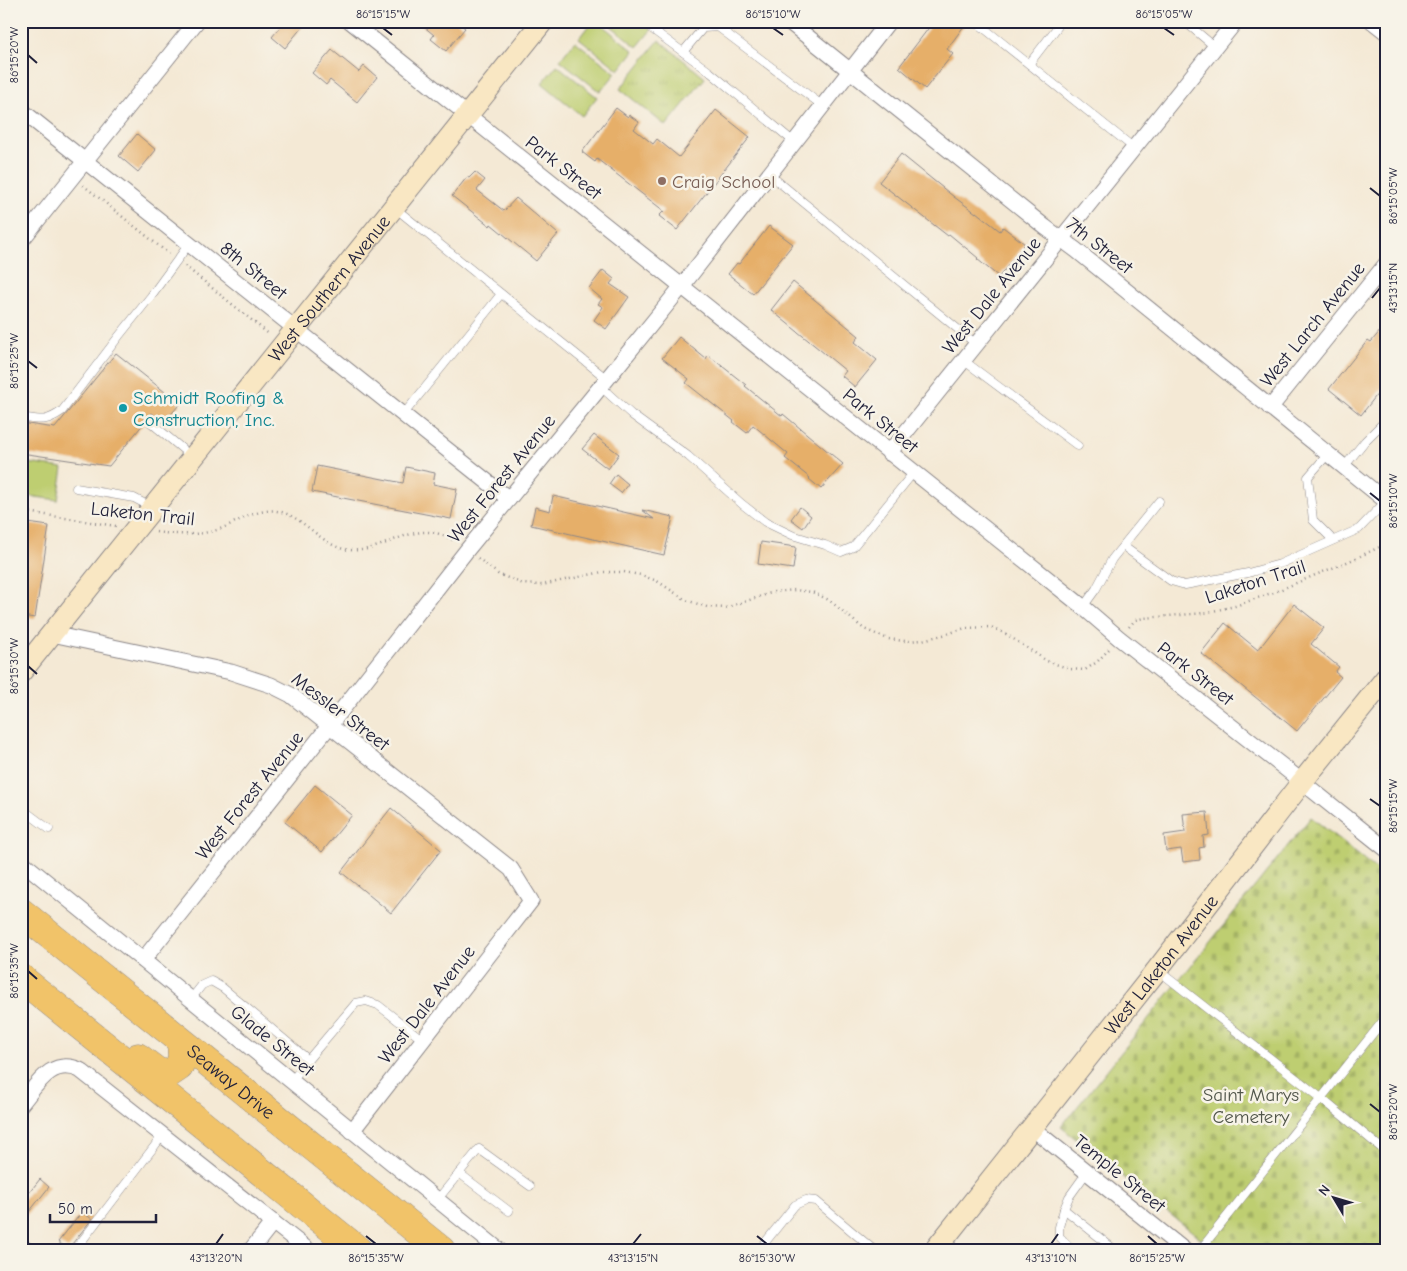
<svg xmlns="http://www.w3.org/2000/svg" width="1407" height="1271" viewBox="0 0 1407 1271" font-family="'Comic Neue',sans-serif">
<defs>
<pattern id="cemetery-stones" width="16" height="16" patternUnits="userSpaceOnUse" patternTransform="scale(1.25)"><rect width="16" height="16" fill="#bece71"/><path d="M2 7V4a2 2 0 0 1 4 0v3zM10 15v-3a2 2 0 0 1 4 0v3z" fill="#a3b163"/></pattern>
<pattern id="park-tufts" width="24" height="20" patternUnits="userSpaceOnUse" patternTransform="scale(1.25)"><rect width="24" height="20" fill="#bece71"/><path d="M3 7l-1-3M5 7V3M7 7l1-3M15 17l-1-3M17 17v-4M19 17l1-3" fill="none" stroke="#a3b163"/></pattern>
</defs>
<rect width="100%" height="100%" fill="#f7f3e8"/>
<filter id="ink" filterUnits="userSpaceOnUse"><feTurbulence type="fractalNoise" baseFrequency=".02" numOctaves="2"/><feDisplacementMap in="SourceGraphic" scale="10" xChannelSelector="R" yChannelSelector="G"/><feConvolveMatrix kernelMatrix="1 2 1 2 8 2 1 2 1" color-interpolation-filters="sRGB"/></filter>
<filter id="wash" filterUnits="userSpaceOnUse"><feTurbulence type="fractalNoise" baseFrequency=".0096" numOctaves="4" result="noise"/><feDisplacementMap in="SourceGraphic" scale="20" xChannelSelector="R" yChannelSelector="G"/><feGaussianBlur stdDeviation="1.12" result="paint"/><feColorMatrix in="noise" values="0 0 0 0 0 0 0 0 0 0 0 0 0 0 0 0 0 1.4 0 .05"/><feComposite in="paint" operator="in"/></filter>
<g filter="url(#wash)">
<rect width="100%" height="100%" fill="#f4e9d5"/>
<!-- green -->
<g fill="#bece71" stroke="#707856">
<polygon points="592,21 597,21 634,51 619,70 579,38"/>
<polygon points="605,21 644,21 653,28 637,47"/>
<polygon points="575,41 616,73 600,92 560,60"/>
<polygon points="557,65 597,97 582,116 542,83"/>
<polygon points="21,462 63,468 58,500 21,495"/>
</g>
<!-- cemetery -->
<polygon fill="url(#cemetery-stones)" stroke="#707856" points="1311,817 1386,877 1386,1250 1215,1250 1061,1127"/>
<!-- park -->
<polygon fill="url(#park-tufts)" stroke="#707856" points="659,40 705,78 666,126 620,89"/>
<g id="blocks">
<!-- building -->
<g fill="#e6af69">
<polygon points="285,21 307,21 285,48 272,37"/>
<polygon points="417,21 456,21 465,28 446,51 431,39 434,35"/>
<polygon points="934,21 957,21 964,26 947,49 953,54 925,89 899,67"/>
<polygon points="332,50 359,72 364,66 377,77 357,102 330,80 326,85 312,73"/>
<polygon points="616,108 628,117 629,115 639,122 634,129 653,144 657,139 679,157 716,110 750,137 677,230 659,216 664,211 597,159 595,162 582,152"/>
<polygon points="137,134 156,150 138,172 119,156"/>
<polygon points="901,154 954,197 976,213 976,212 1000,231 1003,227 1025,244 999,277 977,259 978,258 949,234 948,236 879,182"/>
<polygon points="475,172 485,180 477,190 504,211 516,198 558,234 536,261 491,224 490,226 452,196 467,177 469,178"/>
<polygon points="769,226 793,244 753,294 728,274 737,263 739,264"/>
<polygon points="603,270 614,279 610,284 629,297 606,329 594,320 603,307 598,304 602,299 589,288"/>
<polygon points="793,282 859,336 855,342 877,360 855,387 842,376 846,371 771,310"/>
<polygon points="1386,324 1386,383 1361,415 1329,389 1368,340 1371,342"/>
<polygon points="679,337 706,359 708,355 746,385 745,386 782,416 783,414 843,464 821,489 809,479 810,478 785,458 788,454 753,425 747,433 733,422 734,421 686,383 689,379 662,358"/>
<polygon points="116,353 180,404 163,423 152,413 150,415 145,417 144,423 109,466 21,453 21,423 55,428"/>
<polygon points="594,435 619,454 608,469 582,449"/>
<polygon points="317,466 403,483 406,467 435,473 433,484 457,489 451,519 312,492"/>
<polygon points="616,474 628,484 621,493 609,484"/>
<polygon points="553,496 654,519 642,510 673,517 664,555 531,525 535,507 550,511"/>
<polygon points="800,507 811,516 803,528 791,519"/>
<polygon points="21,522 49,526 35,618 21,616"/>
<polygon points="761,542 796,547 793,569 758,564"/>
<polygon points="1294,604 1324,628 1311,644 1339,667 1335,672 1341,677 1297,731 1201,653 1225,623 1258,650"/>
<polygon points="315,785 352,815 322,852 285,822"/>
<polygon points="391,808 441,850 391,913 341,872"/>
<polygon points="1207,812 1209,835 1203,836 1204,847 1199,848 1200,860 1183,862 1181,849 1166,851 1164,835 1185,832 1183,814"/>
<polygon points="40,1179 49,1187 21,1222 21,1203"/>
<polygon points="82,1212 92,1219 68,1249 58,1242"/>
</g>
</g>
</g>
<g filter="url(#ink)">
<use href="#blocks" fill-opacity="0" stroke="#8b8688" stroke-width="1"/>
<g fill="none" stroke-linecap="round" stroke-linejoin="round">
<!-- lane casing -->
<g stroke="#8b8688" stroke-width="9">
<g id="lane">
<polyline points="641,21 710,72 794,142"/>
<polyline points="975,21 1134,148"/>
<polyline points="1184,21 1215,47"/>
<polyline points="21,22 22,21"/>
<polyline points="683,52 703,28 718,27 823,106"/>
<polyline points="1029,64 1062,21"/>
<polyline points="769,174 976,344"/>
<polyline points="395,208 607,379"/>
<polyline points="963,360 1078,446"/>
<polyline points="601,387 632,415 688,456 742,504 765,522 792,535 825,545 841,552 853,547 914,472"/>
<polyline points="403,415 501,294"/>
<path d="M21 417C41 420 45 423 62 411L119 336 151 296 189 244"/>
<polyline points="149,421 192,457"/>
<polyline points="1328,454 1308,477 1313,520 1333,540"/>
<polyline points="1344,467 1365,441 1386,420"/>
<polyline points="76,488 134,498 151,507"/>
<polyline points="1123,546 1171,581 1185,585 1248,573 1280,564 1359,529 1386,501"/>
<polyline points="1083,607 1096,589 1112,559 1159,501"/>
<polyline points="21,808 49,829"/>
<polyline points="1159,971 1321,1098 1386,1152"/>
<polyline points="191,999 202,985 211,981 223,988 304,1056 307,1061 291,1082"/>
<polyline points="307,1061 356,1003 366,1001 378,1005 423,1040"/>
<polyline points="1087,1172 1069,1197 1064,1209 1115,1250"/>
<polyline points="459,1173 509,1211"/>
<polyline points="437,1200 479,1149 530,1186"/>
<polyline points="1064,1209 1059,1227 1059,1236 1072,1250"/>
<polyline points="75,1250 163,1135"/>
<polyline points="759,1250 795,1205 806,1200 816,1201 874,1250"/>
<polyline points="1200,1250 1386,1017"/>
</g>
</g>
<!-- street casing -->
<g stroke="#8b8688" stroke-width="17">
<g id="street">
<polyline points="350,21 1083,607 1119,638 1286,769 1386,849"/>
<polyline points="788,21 1045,227 1076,250 1386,501"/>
<polyline points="1372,21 1386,32"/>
<polyline points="21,110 509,499"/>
<polyline points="21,241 197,21"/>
<polyline points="1270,408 1386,264"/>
<polyline points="889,453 1236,21"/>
<polyline points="52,634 231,672 271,685 291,695 511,869 531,901 352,1131"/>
<polyline points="21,861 499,1250"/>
<polyline points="143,960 330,725 467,550 607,379 682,286 889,21"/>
<path d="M21 1104C37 1085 51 1057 80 1070L308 1250"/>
<polyline points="1032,1128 1184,1250"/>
<polyline points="21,1246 26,1250"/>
<polyline points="251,1250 273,1222"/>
</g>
</g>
<!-- secondary casing -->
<g stroke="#8b8688" stroke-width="23">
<g id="secondary">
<path id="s1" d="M21 672 543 21"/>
<path id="s2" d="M935 1250 1157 970 1302 782 1386 678"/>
</g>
</g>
<!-- highway casing -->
<g stroke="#8b8688" stroke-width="29">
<g id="highway">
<path id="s3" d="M21 912 441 1250"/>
<polyline points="21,978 358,1250"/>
<polyline points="138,1057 159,1073 170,1073 179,1067 182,1057 181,1042"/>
</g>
</g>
<!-- path -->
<g stroke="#8b8688" stroke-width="2.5" stroke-dasharray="1 4" stroke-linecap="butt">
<polyline points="83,185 169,254"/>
<polyline points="185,266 270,335"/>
<polyline points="21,511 116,526"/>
<path d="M156 532C177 535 199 536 220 529 235 523 250 513 266 511 299 506 319 548 350 550 388 554 414 514 456 542"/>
<polyline points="478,558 498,574 523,584 542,585 602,572 624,572 641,575 657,581 686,600 707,607 725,608 774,592 795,590 812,592 829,600 864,629 888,639 905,641 922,640 947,634 965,628 991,627 1006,634 1047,661 1070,669 1085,670 1097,662 1110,648"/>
<polyline points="1129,627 1135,620 1144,618 1204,613 1235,606 1277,591 1354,559 1386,544"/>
</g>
<!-- lane -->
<use href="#lane" stroke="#fff" stroke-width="8"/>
<!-- street -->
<use href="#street" stroke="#fff" stroke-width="15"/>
<!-- secondary -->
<use href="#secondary" stroke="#f9e7c3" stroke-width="21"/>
<!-- highway -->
<use href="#highway" stroke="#f1c369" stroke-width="28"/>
</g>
</g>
<!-- ticks -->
<path fill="none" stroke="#22223b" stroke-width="2" d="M383 28 392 35M773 28 783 35M1164 28 1174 35M28 55 37 63M1370 188 1380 196M1372 298 1380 288M28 361 37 368M1370 493 1380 501M28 666 37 674M1370 799 1380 806M28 971 37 979M1370 1104 1380 1112M366 1236 376 1244M757 1236 767 1244M1148 1236 1157 1244M216 1244 223 1234M633 1244 641 1234M1051 1244 1058 1234"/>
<!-- markers -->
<circle fill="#8d6e63" stroke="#f7f3e8" stroke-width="2" cx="662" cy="181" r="5"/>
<circle fill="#0f9aa8" stroke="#f7f3e8" stroke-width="2" cx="123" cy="408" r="5"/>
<g text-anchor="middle" stroke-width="5" stroke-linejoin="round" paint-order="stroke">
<!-- street labels -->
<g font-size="19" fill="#22223b" stroke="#f7f3e8">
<text transform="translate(564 167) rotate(38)" y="7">Park Street</text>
<text transform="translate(1100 245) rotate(38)" y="7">7th Street</text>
<text transform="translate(254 270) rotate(39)" y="7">8th Street</text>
<text dy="7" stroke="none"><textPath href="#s1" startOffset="492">West Southern Avenue</textPath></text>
<text transform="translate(991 295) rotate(-51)" y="7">West Dale Avenue</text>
<text transform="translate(1312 324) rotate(-51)" y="7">West Larch Avenue</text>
<text transform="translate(881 420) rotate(39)" y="7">Park Street</text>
<text transform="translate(501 478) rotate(-51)" y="7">West Forest Avenue</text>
<text transform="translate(143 513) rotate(6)" y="7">Laketon Trail</text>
<text transform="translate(1255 581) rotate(-18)" y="7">Laketon Trail</text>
<text transform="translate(1196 673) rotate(38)" y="7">Park Street</text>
<text transform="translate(341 711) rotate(37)" y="7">Messler Street</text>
<text transform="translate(249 795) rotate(-51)" y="7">West Forest Avenue</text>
<text dy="7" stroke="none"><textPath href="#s2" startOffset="364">West Laketon Avenue</textPath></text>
<text transform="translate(426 1004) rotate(-52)" y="7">West Dale Avenue</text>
<text transform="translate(273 1040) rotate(39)" y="7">Glade Street</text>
<text dy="7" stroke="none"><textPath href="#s3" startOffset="270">Seaway Drive</textPath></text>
<text transform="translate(1120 1173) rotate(39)" y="7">Temple Street</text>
</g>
<!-- education labels -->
<g font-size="19" fill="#785e54" stroke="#f7f3e8" text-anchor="start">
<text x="672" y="188">Craig School</text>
</g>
<!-- culture labels -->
<g font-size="19" fill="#0d838f" stroke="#f7f3e8" text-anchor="start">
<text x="133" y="404">Schmidt Roofing &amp;<tspan x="133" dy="22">Construction, Inc.</tspan></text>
</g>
<!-- park labels -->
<g font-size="19" fill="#51564b" stroke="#f7f3e8">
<text x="1251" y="1101">Saint Marys<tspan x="1251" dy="22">Cemetery</tspan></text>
</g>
</g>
<!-- margin -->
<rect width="1407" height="1271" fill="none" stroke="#f7f3e8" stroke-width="55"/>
<!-- north arrow -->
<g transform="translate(1334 1198) rotate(308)" stroke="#f7f3e8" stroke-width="4" paint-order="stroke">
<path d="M0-4L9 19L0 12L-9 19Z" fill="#22223b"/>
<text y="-8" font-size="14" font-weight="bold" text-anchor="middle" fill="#22223b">N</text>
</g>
<!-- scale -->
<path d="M50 1214v8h106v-8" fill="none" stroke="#22223b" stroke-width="2.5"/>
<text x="58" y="1214" font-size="15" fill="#22223b" stroke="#f7f3e8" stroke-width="4" paint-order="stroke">50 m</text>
<rect x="28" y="28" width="1352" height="1216" fill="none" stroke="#22223b" stroke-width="2"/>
<g font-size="12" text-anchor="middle" fill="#22223b">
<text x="383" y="18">86°15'15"W</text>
<text x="773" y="18">86°15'10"W</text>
<text x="1164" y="18">86°15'05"W</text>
<text transform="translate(14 55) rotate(-90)" y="4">86°15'20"W</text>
<text transform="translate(1393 196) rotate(-90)" y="4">86°15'05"W</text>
<text transform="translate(1393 288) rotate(-90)" y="4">43°13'15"N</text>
<text transform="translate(14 361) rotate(-90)" y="4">86°15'25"W</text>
<text transform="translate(1393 501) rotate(-90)" y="4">86°15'10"W</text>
<text transform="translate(14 666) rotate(-90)" y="4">86°15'30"W</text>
<text transform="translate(1393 806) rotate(-90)" y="4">86°15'15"W</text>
<text transform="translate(14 971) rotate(-90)" y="4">86°15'35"W</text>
<text transform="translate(1393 1112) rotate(-90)" y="4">86°15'20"W</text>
<text x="216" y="1262">43°13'20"N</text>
<text x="376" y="1262">86°15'35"W</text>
<text x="633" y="1262">43°13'15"N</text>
<text x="767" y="1262">86°15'30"W</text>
<text x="1051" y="1262">43°13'10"N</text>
<text x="1157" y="1262">86°15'25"W</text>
</g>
</svg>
